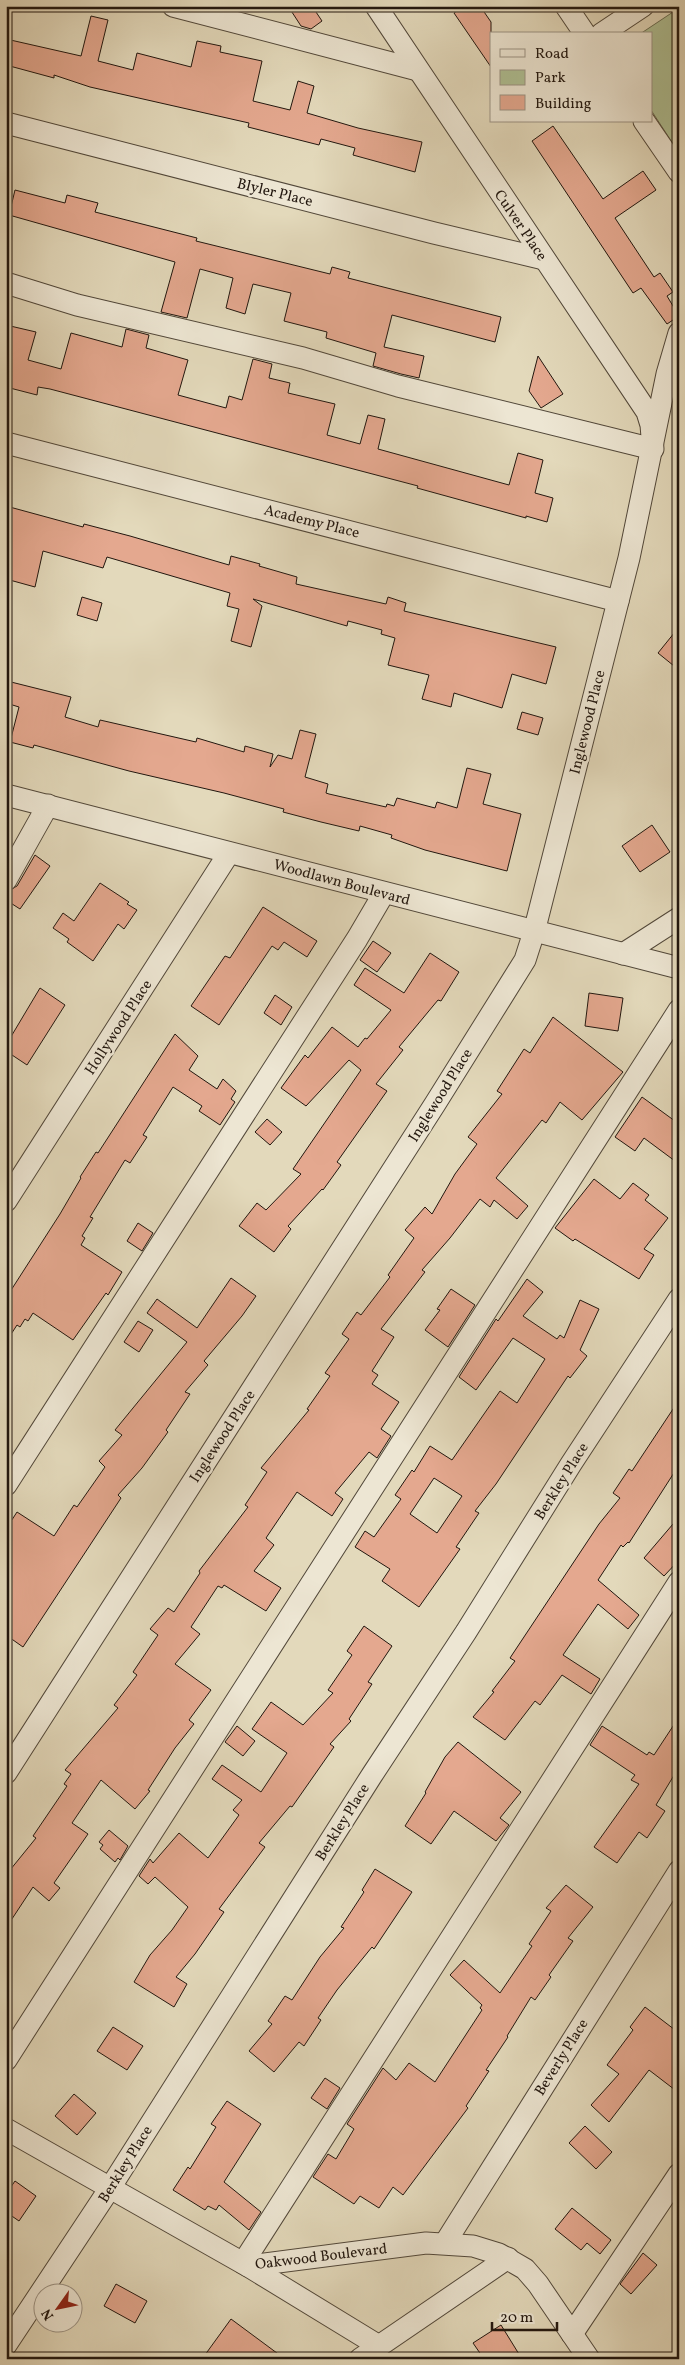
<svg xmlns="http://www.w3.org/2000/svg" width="685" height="2365" viewBox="0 0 685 2365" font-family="Vollkorn,serif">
<rect width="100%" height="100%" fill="#e3d9bb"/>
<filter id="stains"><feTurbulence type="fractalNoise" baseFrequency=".004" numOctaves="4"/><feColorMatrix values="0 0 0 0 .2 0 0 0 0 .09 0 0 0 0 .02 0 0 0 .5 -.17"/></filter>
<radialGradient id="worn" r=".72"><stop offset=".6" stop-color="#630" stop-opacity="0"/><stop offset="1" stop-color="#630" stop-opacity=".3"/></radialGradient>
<!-- green -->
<polygon fill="#afc094" stroke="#686c52" points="679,8 679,153 651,110 651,34 640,34"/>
<!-- building -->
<g fill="#e4a88f" stroke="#22170f" fill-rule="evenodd">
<polygon points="288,6 312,6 322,21 311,29 301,26"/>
<polygon points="464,6 480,6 491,22 491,67 454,13"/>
<polygon points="91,16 108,20 98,61 133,70 137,53 191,67 197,41 221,46 220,52 262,61 253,101 290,110 298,81 314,86 307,113 358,128 422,142 415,172 353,155 355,148 321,139 319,145 248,127 249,123 90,87 54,75 54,78 6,65 6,39 81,56"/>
<polygon points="553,126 603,199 643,171 656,190 615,218 654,277 660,273 673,292 667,296 679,316 667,324 641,288 633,293 532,141"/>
<polygon points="15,190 65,203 67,195 98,203 95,212 197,238 196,241 330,274 332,267 350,272 348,278 501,317 495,342 392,315 384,347 424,356 419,378 401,374 373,366 376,353 326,338 327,332 284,321 291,293 253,284 245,314 226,308 233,278 200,269 187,318 161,312 175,262 9,215"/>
<polygon points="6,325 36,332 28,360 61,369 71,333 122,347 126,329 149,335 146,348 188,360 178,395 226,408 229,396 242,400 253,359 272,364 269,378 290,383 288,393 335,404 327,435 360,444 368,415 385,419 378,449 509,485 518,453 543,460 535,493 553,498 547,522 526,516 526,518 417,488 418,486 50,389 38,387 37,395 6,387"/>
<polygon points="538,356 563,394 541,408 529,391"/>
<polygon points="6,506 83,527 84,524 130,536 229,565 231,556 260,564 259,566 297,577 296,584 386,604 388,597 406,603 404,611 556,647 546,684 512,674 502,708 454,693 451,707 422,699 429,675 388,665 395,638 381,634 382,630 348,621 347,626 253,599 262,606 251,647 231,641 239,609 227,606 230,593 107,557 103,568 43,551 35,587 6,579"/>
<polygon points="82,597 102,603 97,621 77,615"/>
<polygon points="679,627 679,670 658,653"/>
<polygon points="11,682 71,697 65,717 98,727 100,720 196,742 197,738 244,752 245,746 273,754 270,767 278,755 292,759 300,730 316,734 305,777 328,784 326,793 329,794 386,807 387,804 394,806 397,798 435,808 437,802 457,808 467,768 491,774 483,804 521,814 507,871 425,850 391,838 392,835 360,826 359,831 321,822 283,812 284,809 224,793 129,771 34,745 33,748 10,742 19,707 6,703"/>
<polygon points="522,712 543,718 538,735 517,729"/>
<polygon points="652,825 670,852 640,872 622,846"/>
<polygon points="35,855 50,866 20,909 6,900 6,892 17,886"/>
<polygon points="100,883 129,902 127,904 137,910 124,929 118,924 93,961 67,942 69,939 53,928 63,913 74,921"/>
<polygon points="263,907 317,941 307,957 284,942 278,950 272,946 219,1025 191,1006 225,956 230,958"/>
<polygon points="373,941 391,953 377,972 360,960"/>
<polygon points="430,953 459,972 441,1001 438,1000 399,1047 403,1050 376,1084 387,1091 337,1162 341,1165 323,1190 322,1189 288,1226 291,1229 274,1252 239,1226 257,1203 266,1210 301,1174 293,1169 361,1070 349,1060 306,1106 281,1088 305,1055 308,1058 332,1027 358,1047 365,1038 367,1039 391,1010 354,985 365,968 404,993"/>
<polygon points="40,988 65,1005 27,1065 6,1051 6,1045"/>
<polygon points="589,993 623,998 618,1031 585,1026"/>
<polygon points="275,995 292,1007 281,1025 264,1013"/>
<polygon points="553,1017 623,1072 582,1120 560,1102 546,1123 542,1120 496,1178 528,1206 517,1219 494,1200 490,1207 480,1199 450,1238 422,1270 425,1272 381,1329 394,1337 372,1371 378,1375 372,1384 399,1402 381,1429 391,1436 377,1458 369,1452 335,1493 343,1499 332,1516 297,1492 266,1538 274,1545 254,1571 281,1588 266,1611 224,1585 222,1588 218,1586 191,1627 200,1634 175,1664 211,1690 189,1720 194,1724 175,1748 148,1790 150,1791 135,1809 101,1780 72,1823 88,1834 54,1883 60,1888 49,1901 33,1887 6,1928 6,1875 36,1838 33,1836 67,1786 64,1784 71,1774 65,1770 118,1708 114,1705 137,1675 133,1672 158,1635 150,1629 168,1608 174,1612 200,1573 199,1571 248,1507 245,1505 267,1472 261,1468 309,1410 307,1409 330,1376 325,1373 349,1339 342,1334 357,1312 361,1315 390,1277 388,1275 414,1238 405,1230 425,1207 432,1214 455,1174 477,1144 468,1137 502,1094 497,1091 524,1049 530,1053"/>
<polygon points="175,1034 198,1056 189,1070 217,1089 223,1079 236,1091 231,1099 235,1102 220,1125 199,1111 202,1106 173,1087 143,1135 147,1137 130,1163 125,1160 90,1217 93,1218 82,1236 85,1238 81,1245 122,1272 108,1295 106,1293 73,1340 33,1313 28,1321 25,1319 20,1327 17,1325 6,1342 6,1298 60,1214 81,1178 80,1177 96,1152 98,1153"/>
<polygon points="642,1097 679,1124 679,1164 644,1138 635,1151 615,1137"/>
<polygon points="267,1119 282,1132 270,1145 255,1132"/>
<polygon points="594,1179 620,1199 633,1183 649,1195 645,1200 668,1218 644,1249 654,1255 639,1279 575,1239 573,1241 555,1228"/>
<polygon points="138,1223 153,1233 142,1251 127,1241"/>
<polygon points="231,1278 256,1296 242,1316 204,1361 208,1365 185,1392 190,1394 166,1430 168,1432 142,1468 118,1495 121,1498 23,1647 6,1635 6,1529 17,1512 54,1536 74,1505 77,1507 105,1467 99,1461 122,1435 115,1430 187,1342 147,1313 157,1299 197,1328"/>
<path d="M527 1279 543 1292 523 1316 557 1339 560 1335 564 1338 580 1300 599 1309 580 1350 587 1356 570 1378 568 1376 496 1484 475 1511 479 1513 456 1547 460 1549 419 1607 382 1581 390 1569 355 1547 365 1531 374 1537 401 1499 395 1495 412 1470 414 1472 430 1446 452 1460 500 1391 517 1403 545 1359 513 1338 476 1390 459 1377 496 1319 498 1321ZM434 1478 462 1496 437 1533 410 1514Z"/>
<polygon points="451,1289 475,1305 448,1347 425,1330 440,1310 437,1309"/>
<polygon points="138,1321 153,1330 139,1352 124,1342"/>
<polygon points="679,1400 679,1465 629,1543 628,1542 623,1547 621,1545 598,1580 639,1615 628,1629 598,1604 563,1655 600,1679 591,1694 562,1675 540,1705 535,1701 505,1740 473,1717 494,1692 492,1691 515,1661 510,1658 599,1524 620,1498 613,1493 629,1469 632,1471"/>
<polygon points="679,1517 679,1560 664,1576 644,1558"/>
<polygon points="364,1626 392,1646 368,1682 372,1684 349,1719 351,1721 330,1744 334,1747 292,1807 290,1806 259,1843 265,1847 219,1909 224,1912 195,1954 176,1977 187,1984 174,2007 134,1982 150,1955 172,1930 188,1907 155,1877 148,1884 139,1876 150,1859 153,1863 179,1833 208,1858 239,1815 233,1810 242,1800 212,1779 222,1765 261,1792 287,1753 252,1729 271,1702 303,1725 333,1693 328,1690 352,1655 347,1651"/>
<polygon points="679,1717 679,1767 656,1805 665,1811 647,1838 639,1832 617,1863 594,1847 639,1784 631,1780 635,1775 590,1745 602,1726 647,1755 649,1752 654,1755"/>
<polygon points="237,1726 255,1741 243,1756 225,1742"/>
<polygon points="458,1742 521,1792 500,1818 509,1825 496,1841 454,1811 431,1844 405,1826 426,1793 425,1792 445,1757"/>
<polygon points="109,1830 128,1846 120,1860 118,1858 115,1862 100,1849 103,1845 99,1842"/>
<polygon points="375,1869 412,1892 374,1949 372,1947 337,1990 318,2018 321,2020 304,2046 299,2042 274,2072 249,2051 272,2024 268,2021 285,1996 292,2000 320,1957 344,1928 341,1927 364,1892 362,1890"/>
<polygon points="566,1885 593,1907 568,1938 573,1941 549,1975 551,1977 535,2000 531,1997 507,2036 508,2037 486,2070 489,2071 466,2106 468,2108 403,2195 393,2187 379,2208 360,2196 354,2204 313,2177 328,2154 336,2159 354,2129 347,2124 383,2068 396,2080 409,2063 435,2082 482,2010 480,2008 482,2005 450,1975 464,1960 500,1993 532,1946 529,1944 551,1911 546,1908"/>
<polygon points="645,2007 679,2033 679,2093 649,2070 609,2122 591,2105 619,2074 607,2065 633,2030 630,2027"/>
<polygon points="113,2027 143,2046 127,2070 97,2051"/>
<polygon points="325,2078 340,2088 327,2109 311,2098"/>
<polygon points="74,2094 96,2113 77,2135 55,2116"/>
<polygon points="227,2101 261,2124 224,2182 261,2212 249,2230 219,2205 216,2210 208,2206 205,2210 173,2190 188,2167 190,2169 216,2127 211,2124"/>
<polygon points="585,2126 612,2152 596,2169 569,2143"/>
<polygon points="15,2181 36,2196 19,2221 6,2212 6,2194"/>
<polygon points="572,2208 611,2240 600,2254 587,2243 581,2250 555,2229"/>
<polygon points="643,2253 657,2265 631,2294 620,2284"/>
<polygon points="116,2284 147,2301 135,2323 104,2306"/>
<polygon points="231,2319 285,2359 202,2359"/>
<polygon points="501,2325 522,2359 484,2359 473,2343"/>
</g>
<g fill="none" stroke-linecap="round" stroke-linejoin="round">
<!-- minor casing -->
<g stroke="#52483a" stroke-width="23">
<g id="minor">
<polyline points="173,6 418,70"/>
<polyline points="566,6 585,34"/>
<polyline points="601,34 643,6"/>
<polyline points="644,121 679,172"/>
<polyline points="6,123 434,233 544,259"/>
<polyline points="6,283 77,305 303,358 398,386 653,449 651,425 647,412 376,6"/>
<polyline points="6,443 618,601"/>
<polyline points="6,795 679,968"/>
<polyline points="6,880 48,805"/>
<polyline points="623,954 679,918"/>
<polyline points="6,1201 229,853"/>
<polyline points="6,1485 357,939 384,893"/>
<polyline points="6,1773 435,1104 525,960 534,932 629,558 667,374 679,333"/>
<polyline points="6,2060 679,1010"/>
<polyline points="6,2129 248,2266 426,2243 473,2246 499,2254 525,2269 538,2284 589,2359"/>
<polyline points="445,2243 679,1871"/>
<polyline points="243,2263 679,1582"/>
<polyline points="248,2266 379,2346"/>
<polyline points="572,2334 679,2174"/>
<polyline points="6,2345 110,2188 372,1775 466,1632 571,1464 679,1299"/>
<polyline points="360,2359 508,2258"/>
</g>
</g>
<!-- minor -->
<use href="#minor" stroke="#ede6d3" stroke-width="21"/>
</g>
<g text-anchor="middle" stroke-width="5" stroke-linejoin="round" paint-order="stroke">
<!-- street labels -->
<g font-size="15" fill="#22170f" stroke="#ede6d3">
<text transform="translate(275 192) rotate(14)" y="5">Blyler Place</text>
<text transform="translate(521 225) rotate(56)" y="5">Culver Place</text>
<text transform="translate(312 521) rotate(14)" y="5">Academy Place</text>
<text transform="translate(587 722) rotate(-76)" y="5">Inglewood Place</text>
<text transform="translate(342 882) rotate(15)" y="5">Woodlawn Boulevard</text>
<text transform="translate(118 1027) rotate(-57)" y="5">Hollywood Place</text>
<text transform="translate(440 1095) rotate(-58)" y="5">Inglewood Place</text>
<text transform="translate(222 1436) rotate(-57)" y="5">Inglewood Place</text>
<text transform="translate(561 1481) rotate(-58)" y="5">Berkley Place</text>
<text transform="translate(342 1822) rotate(-58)" y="5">Berkley Place</text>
<text transform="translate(561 2057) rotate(-58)" y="5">Beverly Place</text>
<text transform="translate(125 2164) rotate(-58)" y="5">Berkley Place</text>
<text transform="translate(321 2256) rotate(-7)" y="5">Oakwood Boulevard</text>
</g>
</g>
<!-- margin -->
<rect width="685" height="2365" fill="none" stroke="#e3d9bb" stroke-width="25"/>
<rect x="8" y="8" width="670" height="2350" fill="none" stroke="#22170f" stroke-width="2.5"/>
<rect x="12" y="12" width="660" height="2340" fill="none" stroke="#22170f"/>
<!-- legend -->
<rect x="490" y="32" width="162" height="90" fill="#ede6d3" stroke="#9c9385"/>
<rect x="500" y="49" width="25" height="8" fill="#ede6d3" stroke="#9c9385"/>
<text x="535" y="58" font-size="15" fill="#22170f">Road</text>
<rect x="500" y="70" width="25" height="15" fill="#afc094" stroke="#9c9385"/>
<text x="535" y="82" font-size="15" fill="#22170f">Park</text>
<rect x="500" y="95" width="25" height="15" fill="#e4a88f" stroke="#9c9385"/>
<text x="535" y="108" font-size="15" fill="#22170f">Building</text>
<!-- north arrow -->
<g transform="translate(58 2308) rotate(237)"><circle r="24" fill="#ede6d3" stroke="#9c9385"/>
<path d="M0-4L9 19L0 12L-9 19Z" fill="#8f2418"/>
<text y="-8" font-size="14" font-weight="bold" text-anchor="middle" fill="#22170f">N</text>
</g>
<!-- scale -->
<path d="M492 2322v8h65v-8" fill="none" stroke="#22170f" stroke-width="2.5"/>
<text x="500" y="2322" font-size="15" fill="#22170f" stroke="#ede6d3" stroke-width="4" paint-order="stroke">20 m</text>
<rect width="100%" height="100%" filter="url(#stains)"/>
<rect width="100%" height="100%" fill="url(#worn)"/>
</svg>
